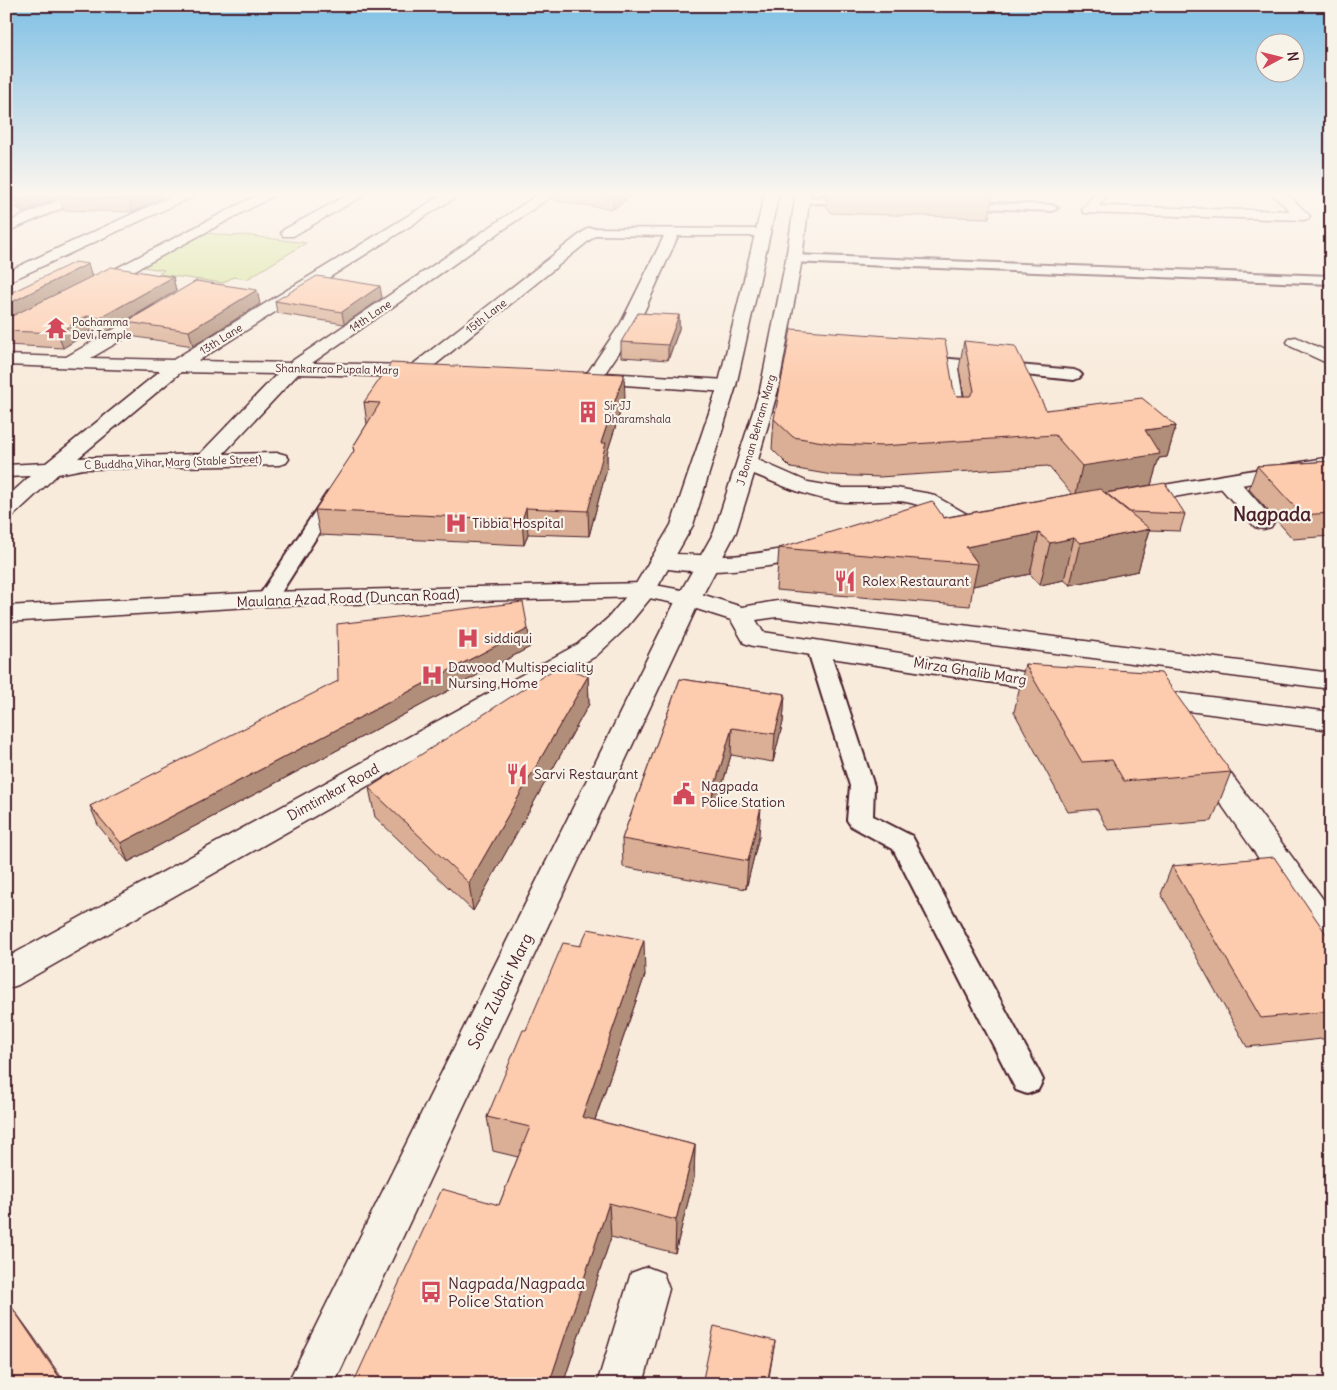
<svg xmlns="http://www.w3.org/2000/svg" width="1337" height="1390" viewBox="0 0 1337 1390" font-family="Delius,sans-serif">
<rect width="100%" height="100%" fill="#f8ebdc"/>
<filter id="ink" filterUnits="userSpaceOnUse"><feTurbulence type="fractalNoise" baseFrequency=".02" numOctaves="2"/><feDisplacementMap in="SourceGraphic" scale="10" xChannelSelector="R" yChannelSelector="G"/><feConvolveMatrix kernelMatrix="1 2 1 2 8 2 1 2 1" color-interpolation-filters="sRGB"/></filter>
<g filter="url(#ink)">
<!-- green -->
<polygon fill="#d4e497" stroke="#8f8261" points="200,232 231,236 244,235 306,243 247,279 233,277 223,283 158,274 164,270 135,266"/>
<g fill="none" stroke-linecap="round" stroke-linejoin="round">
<!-- lane casing -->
<g stroke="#4a1f2b" stroke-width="4">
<g id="lane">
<polygon points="802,197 856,199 862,202 856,205 798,202 796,200"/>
<polygon points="961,202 1052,205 1058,208 1052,211 957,207 955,205 957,203"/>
<polygon points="794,255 1331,276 1331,284 790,262 788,259 790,256"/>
<polygon points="917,356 1074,370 1079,372 1082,375 1079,378 1074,380 958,368 967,421 965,424 953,424 951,421 942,367 912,363 910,360 912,357"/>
<polygon points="333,492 339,493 342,497 277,599 274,603 267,605 260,603 257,599 327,493"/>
<polygon points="818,642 826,643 829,648 874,786 873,816 912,836 1038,1070 1043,1080 1038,1090 1027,1094 1016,1090 893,849 851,826 847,820 850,786 807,648 810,643"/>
</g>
</g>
<!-- street casing -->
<g stroke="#4a1f2b" stroke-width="3">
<g id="street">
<polygon points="74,193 93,193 91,196 6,232 6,223"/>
<polygon points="178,193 196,193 194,196 6,283 6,272"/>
<polygon points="261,193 279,193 98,290 86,290 84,287 86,284"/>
<polygon points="351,193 368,193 293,236 283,236 281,233 283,230"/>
<path d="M445 193H462L198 361 289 363 540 193H556L312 363 412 365 588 228 763 229 768 230 770 233 768 236H678L639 323 605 373 727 380 734 382 736 386 734 390 727 392 580 382 578 378 580 374 588 372 621 323 664 236 596 235 430 369 431 371 429 375 416 377 298 374 223 454 279 453 286 455 289 459 286 463 279 465 83 469 58 474 14 515 6 517V498L30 476 6 477V465L46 463 160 371 6 365V355L66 357 154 306H166L168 310 166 314 91 358 173 360ZM181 372 277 374 200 454 78 458Z"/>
<polygon points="1095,193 1109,193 1099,206 1290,211 1271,193 1286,193 1310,216 1308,219 1303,220 1084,213 1082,210"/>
<polygon points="1296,337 1331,353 1331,365 1290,346 1287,342 1290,338"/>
<polygon points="1227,475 1235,476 1271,517 1274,522 1271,527 1263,529 1255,527 1219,486 1216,481 1219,476"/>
<polygon points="1204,748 1214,751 1331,910 1331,949 1319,945 1194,765 1189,758 1194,751"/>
<polygon points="647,1267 663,1273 669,1289 643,1384 597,1384 631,1273"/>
</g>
</g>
<!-- secondary casing -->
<g stroke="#4a1f2b" stroke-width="3">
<g id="secondary">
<polygon points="1331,457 1331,469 1134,504 1126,502 1123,497 1126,492 1134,490"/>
<path d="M816 543 824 545 828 550 824 555C776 567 701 578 653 566L649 561 653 556C674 551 704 557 727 556 756 555 787 548 816 543Z"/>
<polygon points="644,583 698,593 742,607 777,601 1331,673 1331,689 777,617 756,620 763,632 1069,679 1073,685 1069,691 1059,693 753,646 744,643 731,620 684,605 644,597 267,606 6,622 6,606 267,592"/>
<polygon points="1146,689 1331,712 1331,730 1136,704 1132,698 1136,692"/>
</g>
</g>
<!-- primary casing -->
<g stroke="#4a1f2b" stroke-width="3">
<g id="primary">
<polygon points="765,193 779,193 736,386 693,525 653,595 626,628 596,656 18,985 6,989 6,958 578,644 608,618 634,587 671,525 718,386"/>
<path d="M796 193H810L802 259 778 390 758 460 808 482 843 488H896L931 494 976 519 979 524 976 529C954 534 937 512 918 505 896 497 868 503 845 502 813 500 783 486 754 474L736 532 701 598 334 1384H287L677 598 714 532 760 390 786 259Z"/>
</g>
</g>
<!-- lane -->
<use href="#lane" fill="#f7f3e8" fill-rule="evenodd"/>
<!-- street -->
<use href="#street" fill="#f7f3e8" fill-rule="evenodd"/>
<!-- secondary -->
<use href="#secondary" fill="#f7f3e8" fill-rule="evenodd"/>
<!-- primary -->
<use href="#primary" fill="#f7f3e8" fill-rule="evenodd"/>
</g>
<!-- wall -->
<g fill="#daaf95" stroke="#4a1f2b">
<polygon points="6,193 69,193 22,213 19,208 6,208"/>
<polygon points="70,193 163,193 162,198 132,212 63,210 60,197"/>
<polygon points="555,193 636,193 613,209 555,201"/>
<polygon points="823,193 993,193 989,218 831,213 826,205 827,196 823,196"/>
<polygon points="88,264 92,277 173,277 176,291 105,333 91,331 63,348 6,345 6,295"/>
<polygon points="382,298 344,324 277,313 275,301"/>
<polygon points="260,304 193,346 130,336 126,322"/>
<polygon points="679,315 679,329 668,360 621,357 621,342"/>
<polygon points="964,341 1046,410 1176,426 1167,457 1159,458 1151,485 1185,514 1180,531 1150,530 1138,571 1070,585 1064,580 1040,585 1030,574 973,586 970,606 776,590 779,548 1072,494 1048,466 879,477 832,475 791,468 772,449 774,419 954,392 958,396 964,396 959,369"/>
<polygon points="625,397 607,453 607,468 589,536 528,534 524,545 320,535 315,510 354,452 353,447 367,424 364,402"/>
<polygon points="1331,461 1331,536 1293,539 1249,489 1257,466"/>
<polygon points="528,629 530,647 128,862 98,825 90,806"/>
<polygon points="1025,664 1231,772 1212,821 1108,830 1097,809 1068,812 1014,712"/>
<polygon points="588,676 589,704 473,911 375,817 369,788"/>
<polygon points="680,679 785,694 783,722 773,762 731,755 718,800 759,836 746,889 623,867 622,839"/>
<polygon points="1172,866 1331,941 1331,1038 1247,1047 1161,894"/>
<polygon points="645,975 595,1120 695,1145 694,1178 675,1253 611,1237 563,1384 353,1384 499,1205 518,1157 493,1151 487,1117 526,1030"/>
</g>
<!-- shaded-wall -->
<g fill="#b18e79" stroke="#4a1f2b">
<polygon points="36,193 69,193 22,213 17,201"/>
<polygon points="143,193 163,193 162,198 132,212 129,199"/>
<polygon points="618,193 636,193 613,209 613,197"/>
<polygon points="88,264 92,278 6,322 6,305"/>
<polygon points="173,277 176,291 105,333 100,318"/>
<polygon points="380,286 382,298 344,324 342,312"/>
<polygon points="257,290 260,304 193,346 189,331"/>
<polygon points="679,315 679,329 668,360 668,345"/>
<polygon points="87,316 91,331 63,348 58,333"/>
<polygon points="624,374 625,397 607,453 607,468 589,536 588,511 601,443"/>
<polygon points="1176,426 1167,457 1159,458 1151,485 1075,498 1082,466 1145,430"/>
<polygon points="526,508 528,534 524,545 522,520"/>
<polygon points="1150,529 1138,571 1070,585 1080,543"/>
<polygon points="1039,533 1030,574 973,586 978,564 966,547"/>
<polygon points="1074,538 1064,580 1040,585 1050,543"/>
<polygon points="528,629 530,647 128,862 121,843"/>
<polygon points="588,676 589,704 473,911 469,883"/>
<polygon points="785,694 783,722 773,762 775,734"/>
<polygon points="732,728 731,755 710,827 711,799"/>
<polygon points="761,807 759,836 746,889 748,861"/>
<polygon points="6,863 11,872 6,887"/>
<polygon points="644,940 645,975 584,1151 582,1117"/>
<polygon points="695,1145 694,1178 675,1253 676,1220"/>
<polygon points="609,1203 611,1237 563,1384 549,1384"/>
<polygon points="9,1303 33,1336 66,1384 64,1384"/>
<polygon points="775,1341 768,1384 767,1384"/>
</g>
<!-- building -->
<g fill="#fdcbad" stroke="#4a1f2b">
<polygon points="6,193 36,193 17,201 15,196 6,196"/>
<polygon points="70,193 143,193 129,199 60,197"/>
<polygon points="589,193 618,193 613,197"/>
<polygon points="75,262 88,264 6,305 6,295"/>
<polygon points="111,267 173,277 100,318 87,316 58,333 6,331 6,319"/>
<polygon points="317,276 380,286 342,312 275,301"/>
<polygon points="196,281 257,290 189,331 126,322"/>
<polygon points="638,313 679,315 668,345 621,342"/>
<polygon points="791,329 945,340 954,392 958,396 970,396 974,391 964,341 1015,346 1046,410 1142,398 1176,426 1145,430 1160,454 1082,466 1055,435 882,446 835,444 793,437 774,419"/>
<polygon points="391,363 624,374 601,443 606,443 588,511 526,508 522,520 315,510 354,451 353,447 380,403 364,402"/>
<polygon points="1331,461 1331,513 1302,515 1257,466"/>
<polygon points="1165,483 1185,514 1130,512 1106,493"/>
<polygon points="1100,489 1150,529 1080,543 1074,538 1050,543 1039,533 966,547 978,564 779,548 932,501 944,518"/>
<polygon points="523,602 528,629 121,843 90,806 338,681 337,624"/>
<polygon points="1025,664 1161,673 1231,772 1124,781 1112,760 1082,762"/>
<polygon points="559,666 588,676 469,883 369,788"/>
<polygon points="680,679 785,694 775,734 732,728 711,799 761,807 748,861 622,839"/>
<polygon points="1274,857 1331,941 1331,1011 1261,1018 1172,866"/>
<polygon points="588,929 644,940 582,1117 695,1145 676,1220 609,1203 549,1384 353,1384 442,1189 499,1205 530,1127 487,1117 523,1030 526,1030 563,943 580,946"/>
<polygon points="9,1303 64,1384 6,1384 6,1304"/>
<polygon points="714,1326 775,1341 767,1384 702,1384"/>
</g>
</g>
<!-- sky -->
<linearGradient id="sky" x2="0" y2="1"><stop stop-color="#7fc0e5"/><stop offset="0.5" stop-color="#fcf6ef"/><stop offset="1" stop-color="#fcf6ef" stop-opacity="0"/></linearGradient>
<rect width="1337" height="388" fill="url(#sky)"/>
<!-- icons -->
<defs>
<g id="temple-bare" transform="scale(1.725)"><path d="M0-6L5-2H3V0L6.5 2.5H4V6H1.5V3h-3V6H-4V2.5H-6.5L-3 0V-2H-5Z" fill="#d1495b" stroke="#f7f3e8" stroke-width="2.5" paint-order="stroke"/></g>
<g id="building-bare" transform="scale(1.725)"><path d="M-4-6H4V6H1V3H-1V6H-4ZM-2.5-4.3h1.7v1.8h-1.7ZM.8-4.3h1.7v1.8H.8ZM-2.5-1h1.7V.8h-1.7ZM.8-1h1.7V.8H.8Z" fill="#d1495b" stroke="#f7f3e8" stroke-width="2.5" paint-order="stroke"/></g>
<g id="hospital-bare" transform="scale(1.725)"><path d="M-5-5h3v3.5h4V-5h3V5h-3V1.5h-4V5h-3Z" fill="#d1495b" stroke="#f7f3e8" stroke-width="2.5" paint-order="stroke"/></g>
<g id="restaurant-bare" transform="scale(1.725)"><path d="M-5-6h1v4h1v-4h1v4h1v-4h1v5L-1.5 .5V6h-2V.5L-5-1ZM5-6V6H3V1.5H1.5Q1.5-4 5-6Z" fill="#d1495b" stroke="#f7f3e8" stroke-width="2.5" paint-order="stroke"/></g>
<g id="civic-bare" transform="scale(1.725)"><path d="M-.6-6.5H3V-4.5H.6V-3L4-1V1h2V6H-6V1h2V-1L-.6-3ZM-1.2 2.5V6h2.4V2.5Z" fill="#d1495b" stroke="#f7f3e8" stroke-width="2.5" paint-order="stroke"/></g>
<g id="bus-bare" transform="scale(1.725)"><path d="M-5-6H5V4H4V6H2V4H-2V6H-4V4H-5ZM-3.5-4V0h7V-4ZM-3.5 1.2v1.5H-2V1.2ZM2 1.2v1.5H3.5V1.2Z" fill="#d1495b" stroke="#f7f3e8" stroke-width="2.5" paint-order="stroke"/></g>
</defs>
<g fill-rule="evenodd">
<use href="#temple-bare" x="56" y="328"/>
<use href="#building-bare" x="588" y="412"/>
<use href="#hospital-bare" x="456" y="523"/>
<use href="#restaurant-bare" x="845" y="581"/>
<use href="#hospital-bare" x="468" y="638"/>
<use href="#hospital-bare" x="432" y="675"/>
<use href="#restaurant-bare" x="517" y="774"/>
<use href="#civic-bare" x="684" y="794"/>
<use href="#bus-bare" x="431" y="1292"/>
</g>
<g text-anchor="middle" stroke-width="4.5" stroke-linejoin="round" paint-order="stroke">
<!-- far-street labels -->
<g font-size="11" fill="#4a1f2b" stroke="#f7f3e8">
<text transform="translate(370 316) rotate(-34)" y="4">14th Lane</text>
<text transform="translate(486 316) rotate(-38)" y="4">15th Lane</text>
<text transform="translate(221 339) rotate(-32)" y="4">13th Lane</text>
<text transform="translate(337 369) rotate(1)" y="4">Shankarrao Pupala Marg</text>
<text transform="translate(756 430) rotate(-74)" y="4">J Boman Behram Marg</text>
<text transform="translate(173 462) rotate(-2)" y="4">C Buddha Vihar Marg (Stable Street)</text>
</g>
<!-- far-poi labels -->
<g font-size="11" fill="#4a1f2b" stroke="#f7f3e8" text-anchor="start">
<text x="72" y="326">Pochamma<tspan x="72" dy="13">Devi Temple</tspan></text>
<text x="604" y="410">Sir JJ<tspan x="604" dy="13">Dharamshala</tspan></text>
</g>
<!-- poi labels -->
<g font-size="14" fill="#4a1f2b" stroke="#f7f3e8" text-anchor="start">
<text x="472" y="528">Tibbia Hospital</text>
<text x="862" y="586">Rolex Restaurant</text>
<text x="484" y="643">siddiqui</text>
<text x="448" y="672">Dawood Multispeciality<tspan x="448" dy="16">Nursing Home</tspan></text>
<text x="534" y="779">Sarvi Restaurant</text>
<text x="701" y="791">Nagpada<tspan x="701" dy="16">Police Station</tspan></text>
</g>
<!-- street labels -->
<g font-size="14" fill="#4a1f2b" stroke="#f7f3e8">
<text transform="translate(348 598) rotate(-2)" y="5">Maulana Azad Road (Duncan Road)</text>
<text transform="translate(970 671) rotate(9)" y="5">Mirza Ghalib Marg</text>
<text transform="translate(333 792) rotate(-29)" y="5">Dimtimkar Road</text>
</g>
<!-- near-street labels -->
<g font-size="16" fill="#4a1f2b" stroke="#f7f3e8">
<text transform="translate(500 991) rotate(-64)" y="6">Sofia Zubair Marg</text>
</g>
<!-- near-poi labels -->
<g font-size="16" fill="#4a1f2b" stroke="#f7f3e8" text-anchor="start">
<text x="448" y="1289">Nagpada/Nagpada<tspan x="448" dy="18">Police Station</tspan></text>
</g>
<!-- district labels -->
<g font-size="19" font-weight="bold" fill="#4a1f2b" stroke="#f7f3e8">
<text x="1272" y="521">Nagpada</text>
</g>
</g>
<!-- margin -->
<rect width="1337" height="1390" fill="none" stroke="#f7f3e8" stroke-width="25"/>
<rect x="12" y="12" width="1312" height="1365" fill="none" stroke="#4a1f2b" stroke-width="2" filter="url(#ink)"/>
<!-- north arrow -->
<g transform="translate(1280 58) rotate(83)"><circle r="24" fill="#f7f3e8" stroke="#b29e9c"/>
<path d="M0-4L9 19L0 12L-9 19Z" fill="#d1495b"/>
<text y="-8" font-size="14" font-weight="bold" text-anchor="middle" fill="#4a1f2b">N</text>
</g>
</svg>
